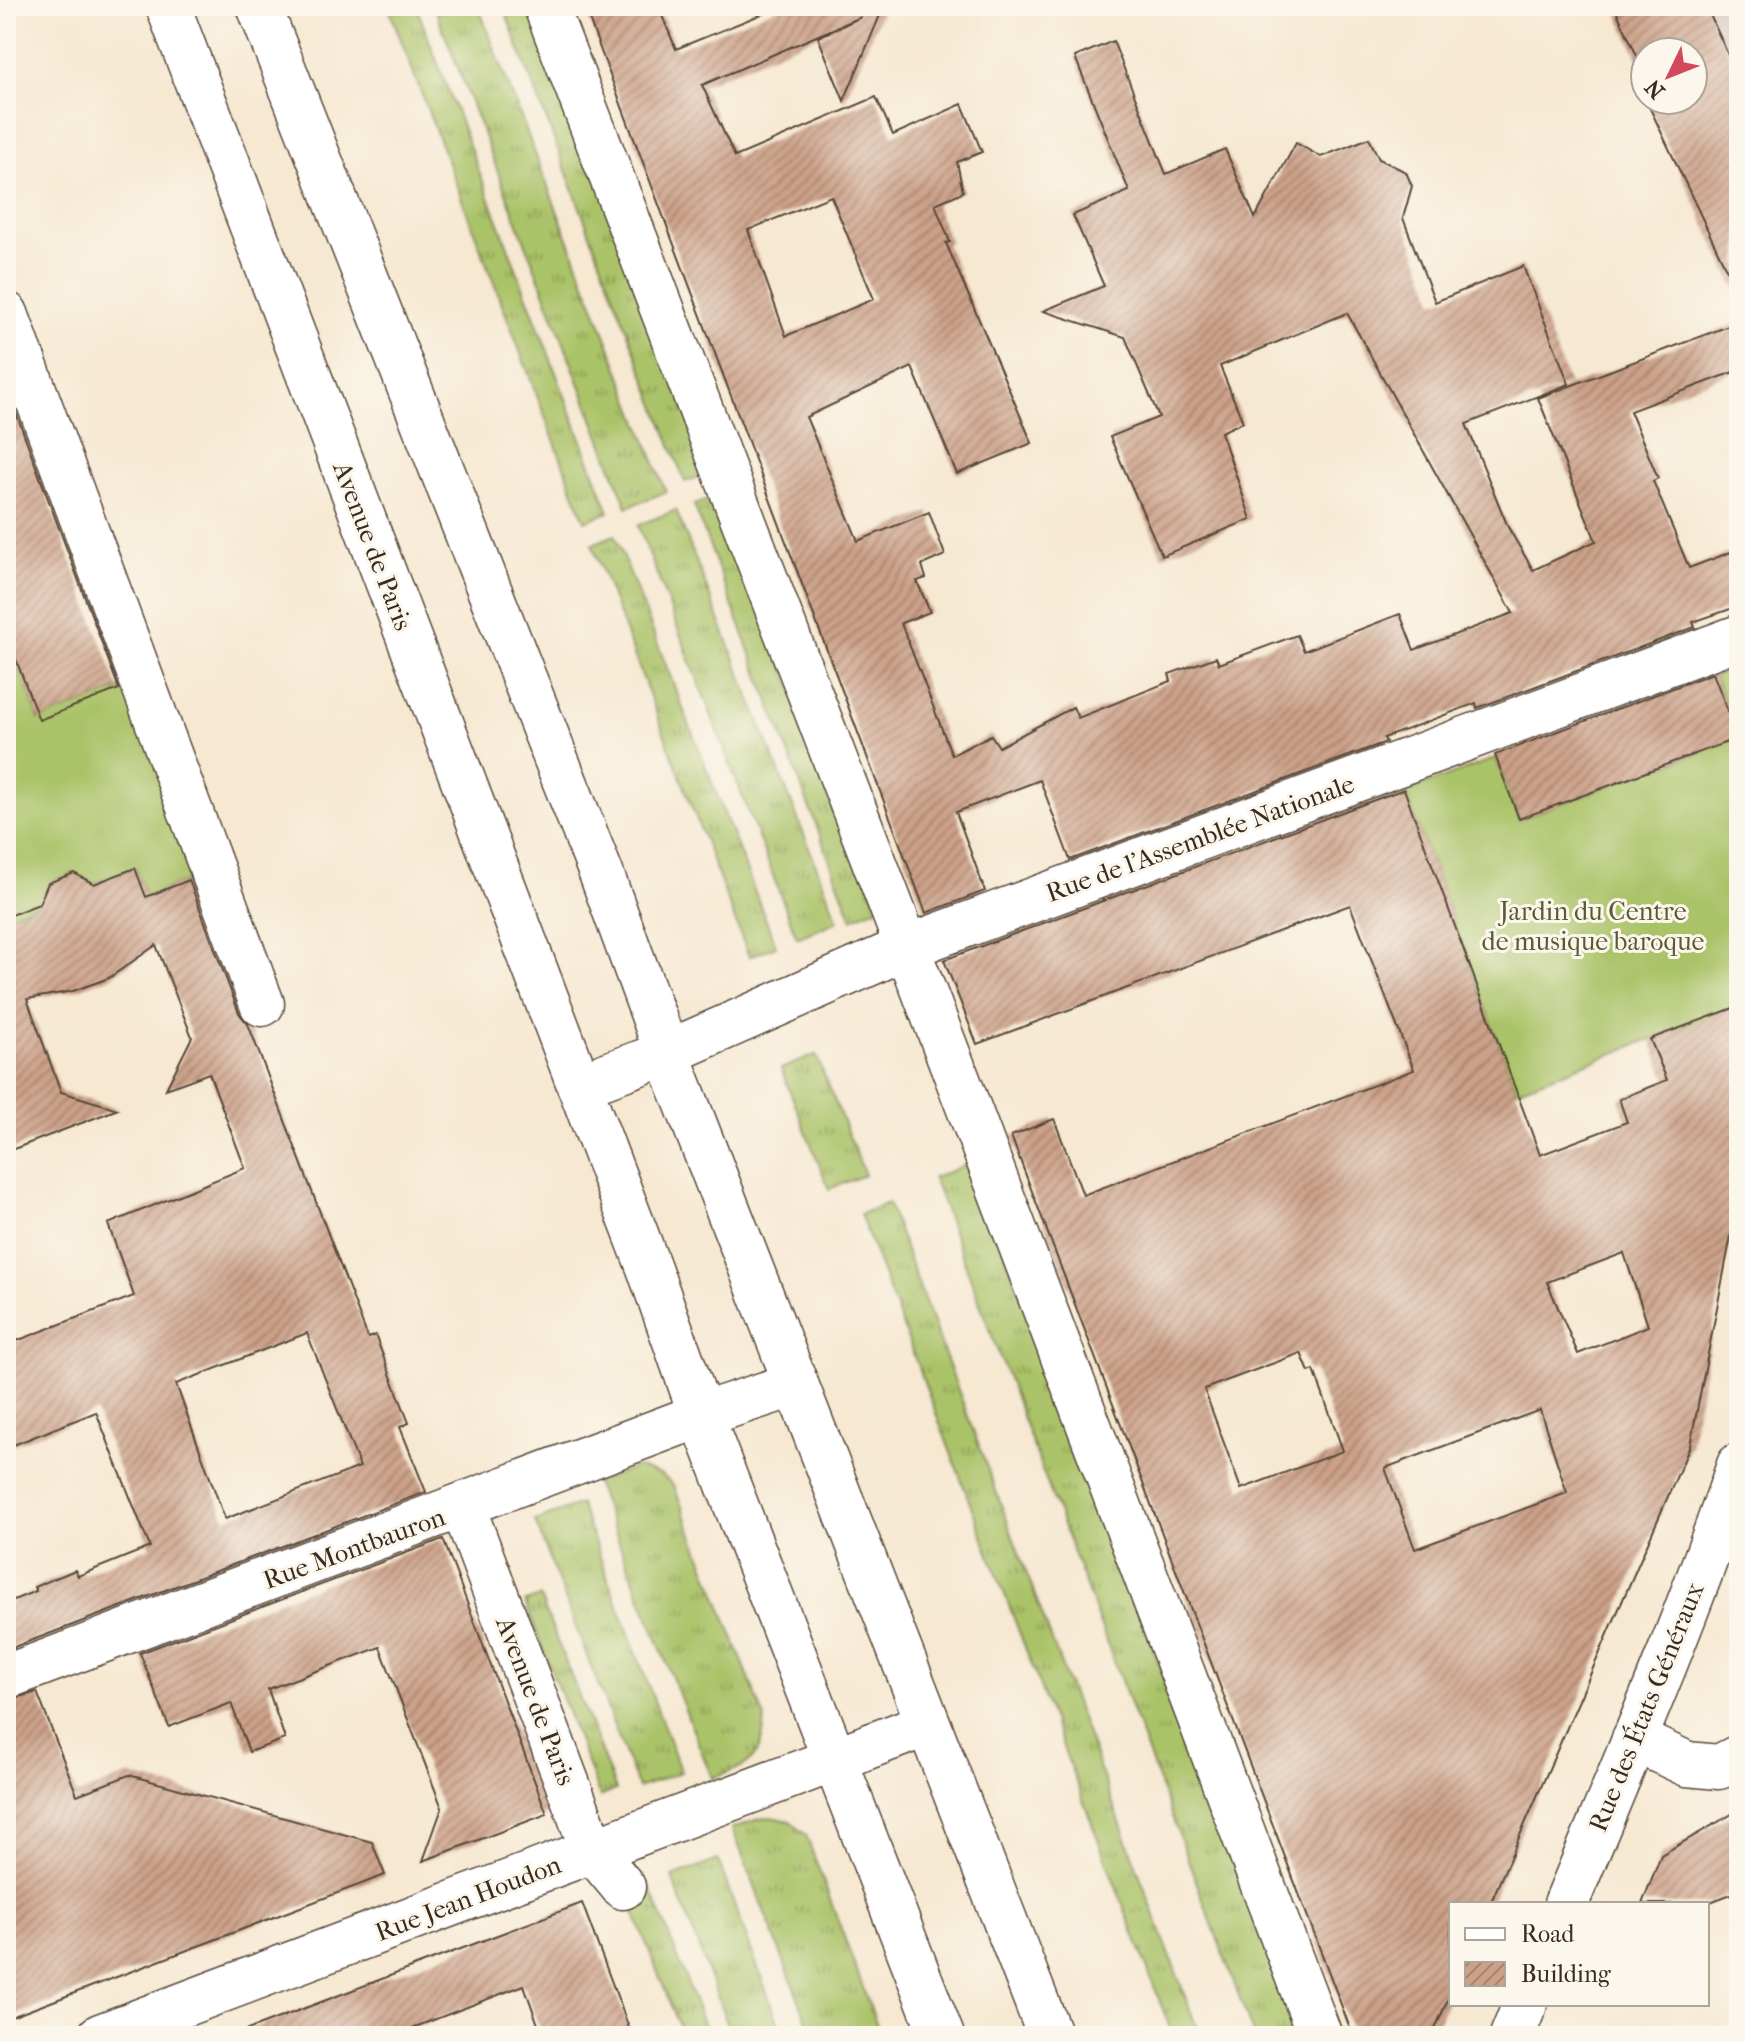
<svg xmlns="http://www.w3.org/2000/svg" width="1745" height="2042" viewBox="0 0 1745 2042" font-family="'IM FELL French Canon',serif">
<defs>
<pattern id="grass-tufts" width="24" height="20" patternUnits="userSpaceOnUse" patternTransform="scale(2)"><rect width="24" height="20" fill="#aac268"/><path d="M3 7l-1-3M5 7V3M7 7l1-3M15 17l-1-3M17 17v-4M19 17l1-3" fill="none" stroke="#8c9e55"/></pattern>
<pattern id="building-hatch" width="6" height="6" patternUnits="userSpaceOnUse" patternTransform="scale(2)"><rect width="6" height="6" fill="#cca189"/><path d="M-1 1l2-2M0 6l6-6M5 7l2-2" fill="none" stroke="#a7836f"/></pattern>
</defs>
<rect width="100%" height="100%" fill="#fbf7ec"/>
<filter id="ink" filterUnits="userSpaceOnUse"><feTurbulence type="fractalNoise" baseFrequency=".0125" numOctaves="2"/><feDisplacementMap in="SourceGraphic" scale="16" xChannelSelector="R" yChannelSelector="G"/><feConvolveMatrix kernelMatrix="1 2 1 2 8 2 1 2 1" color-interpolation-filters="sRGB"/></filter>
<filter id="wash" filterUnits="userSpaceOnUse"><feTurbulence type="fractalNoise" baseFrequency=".006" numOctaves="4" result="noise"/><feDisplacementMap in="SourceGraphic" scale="32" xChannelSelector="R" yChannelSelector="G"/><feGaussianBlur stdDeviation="1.8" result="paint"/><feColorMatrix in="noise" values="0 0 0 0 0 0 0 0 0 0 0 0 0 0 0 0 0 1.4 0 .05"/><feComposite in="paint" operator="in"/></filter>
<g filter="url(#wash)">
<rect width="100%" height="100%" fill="#f6e8d1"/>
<!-- industrial -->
<polygon fill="#cfc1ba" points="1706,6 1739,6 1739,79"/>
<!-- grass -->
<g fill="url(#grass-tufts)" stroke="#727643" stroke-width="2">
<polygon points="388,6 416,6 609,512 585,521"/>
<polygon points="434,6 478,6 666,492 627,507"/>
<polygon points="503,6 531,6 710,473 685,482"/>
<polygon points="717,496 878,907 852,919 694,505"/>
<polygon points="676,510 838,921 797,938 638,525"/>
<polygon points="615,535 776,946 749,957 592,544"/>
<polygon points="816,1055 865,1175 829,1189 781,1069"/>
<polygon points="971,1163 1298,2036 1254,2036 933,1178"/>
<polygon points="888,1203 1200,2036 1173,2036 860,1214"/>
<path d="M636 1467 662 1475 674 1486 765 1719C762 1762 748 1766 712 1778L595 1482Z"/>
<polygon points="580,1504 681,1772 638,1788 535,1521"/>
<polygon points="540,1597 616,1790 600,1797 525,1602"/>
<polygon points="771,1817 790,1821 806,1835 881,2036 813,2036 732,1828 759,1819"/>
<polygon points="718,1860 783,2036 732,2036 672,1877"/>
<polygon points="649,1884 708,2036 683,2036 626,1892"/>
</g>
<!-- garden -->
<g fill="#aac268" stroke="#727643" stroke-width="2">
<polygon points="6,629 39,720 130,685 202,875 146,897 135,868 94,884 74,873 52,882 39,904 6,917"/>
<polygon points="1739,666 1739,1006 1516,1090 1405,792 1496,758 1519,819 1738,738 1714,676"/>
</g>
<g id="blocks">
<!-- building -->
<g fill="url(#building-hatch)" fill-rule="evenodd">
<path d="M584 6H658L676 49 782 6H887L883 8 844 101 818 37 861 17 702 85 735 157 876 97 893 135 962 104 982 152 957 162 963 192 935 204 950 242 946 243 1032 443 957 474 912 367 806 417 858 541 929 512 945 555 922 565 926 578 917 581 930 612 901 623 952 755 991 735 999 747 1073 707 1078 718 1171 681 1169 674 1216 657 1219 664 1297 635 1304 651 1400 614 1414 650 1513 613 1347 313 1220 366 1243 422 1221 432 1251 519 1162 556 1110 437 1159 417 1125 337 1043 311 1104 286 1073 215 1129 191 1075 57 1113 41 1166 174 1225 149 1255 218 1296 143 1321 157 1369 138 1379 159 1406 172 1412 186 1403 218 1435 302 1523 266 1569 384 1466 424 1508 527 1533 570 1596 541 1538 398 1739 322V370L1630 411 1658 478 1653 481 1689 568 1739 549V606L1693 622 1695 627 1477 708 1476 703 1384 738 1386 742 1070 860 1040 780 956 812 985 891 926 913ZM831 196 874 299 786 336 748 230Z"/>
<polygon points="1614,6 1706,6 1739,79 1739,296 1646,100 1693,100 1693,52 1645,52 1645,73"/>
<polygon points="6,386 119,689 39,720 6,633"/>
<polygon points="1713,673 1738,738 1519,819 1495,755"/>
<path d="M1404 789 1540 1155 1627 1122 1619 1099 1667 1080 1650 1039 1739 1006V1195L1690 1446 1490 1904H1451V1992L1432 2036H1353L1011 1136 1054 1119 1083 1195 1414 1070 1350 905 977 1044 944 960ZM1624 1253 1648 1326 1578 1354 1547 1282ZM1301 1353 1309 1372 1314 1370 1343 1451 1241 1489 1204 1389ZM1540 1410 1567 1493 1415 1549 1385 1468Z"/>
<path d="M135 868 146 897 189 880 239 1013 248 1024 368 1338 375 1335 401 1402 409 1423 400 1427 426 1492 6 1650V1603L36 1591 34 1587 75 1570 78 1576 150 1547 96 1412 6 1448V1345L134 1296 108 1224 245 1168 209 1073 166 1089 192 1037 156 945 109 978 73 991 27 999 61 1092 118 1109 6 1152V917L39 904 48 883 74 873 94 884ZM307 1333 360 1467 225 1519 176 1384Z"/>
<polygon points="443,1539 547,1814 423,1861 442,1808 380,1647 268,1689 285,1739 249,1752 231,1703 169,1727 140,1653"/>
<polygon points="37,1692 77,1795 129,1775 372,1842 385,1875 6,2019 6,1701"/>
<polygon points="1739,1810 1739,1891 1705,1904 1642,1904 1661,1855"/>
<polygon points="582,1903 632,2036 542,2036 524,1985 392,2036 243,2036 242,2032"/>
</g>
</g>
</g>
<g filter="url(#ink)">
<use href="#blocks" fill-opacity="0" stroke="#574639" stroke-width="2"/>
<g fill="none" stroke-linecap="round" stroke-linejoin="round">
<!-- minor casing -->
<g stroke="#574639" stroke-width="47">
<g id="minor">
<polyline points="546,6 968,1106 1320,2036"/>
<polyline points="6,314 262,1004"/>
<polyline points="667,1053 907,947 1739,637"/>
<polyline points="463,1507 593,1851 623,1887"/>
<polyline points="6,1677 701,1415"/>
<polyline points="1634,1739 1687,1764 1719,1767 1739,1757"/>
<polyline points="100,2036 836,1759"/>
</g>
</g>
<!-- primary casing -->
<g stroke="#574639" stroke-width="47">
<g id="primary">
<polyline points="168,6 649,1268 701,1415 942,2036"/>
<polyline points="259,6 601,873 667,1053 1050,2036"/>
<polyline points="579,1085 667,1053"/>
<polyline points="701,1415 796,1384"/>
<polyline points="836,1759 927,1724"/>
<path d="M1566 1904C1626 1759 1689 1614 1739 1465"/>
<polyline points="1512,2036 1525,2004"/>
</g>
</g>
<!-- minor -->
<use href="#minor" stroke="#fff" stroke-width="44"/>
<!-- primary -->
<use href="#primary" stroke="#fff" stroke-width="44"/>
</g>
</g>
<g text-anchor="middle" stroke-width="6" stroke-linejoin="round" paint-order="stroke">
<!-- street labels -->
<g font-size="26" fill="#3b2a1e" stroke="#fbf7ec">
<text transform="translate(373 546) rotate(69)" y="9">Avenue de Paris</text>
<text transform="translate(1200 838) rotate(-20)" y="9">Rue de l'Assemblée Nationale</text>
<text transform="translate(354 1548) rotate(-20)" y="9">Rue Montbauron</text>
<text transform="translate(536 1701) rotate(69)" y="9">Avenue de Paris</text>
<text transform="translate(1646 1707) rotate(-68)" y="9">Rue des États Généraux</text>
<text transform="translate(468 1898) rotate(-21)" y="9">Rue Jean Houdon</text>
</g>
<!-- park labels -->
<g font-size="26" fill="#5c5834" stroke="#fbf7ec">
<text x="1593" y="920">Jardin du Centre<tspan x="1593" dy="30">de musique baroque</tspan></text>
</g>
</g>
<!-- margin -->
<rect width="1745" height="2042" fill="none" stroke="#fbf7ec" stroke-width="32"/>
<!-- legend -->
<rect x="1449" y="1902" width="260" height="104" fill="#fbf7ec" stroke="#aea59a" stroke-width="2"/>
<rect x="1465" y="1928" width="40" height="12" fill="#ffffff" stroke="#aea59a" stroke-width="2"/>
<text x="1521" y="1942" font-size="24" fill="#3b2a1e">Road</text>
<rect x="1465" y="1962" width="40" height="24" fill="url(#building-hatch)" stroke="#aea59a" stroke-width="2"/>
<text x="1521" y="1982" font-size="24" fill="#3b2a1e">Building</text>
<!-- north arrow -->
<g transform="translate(1669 76) rotate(227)"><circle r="38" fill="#fbf7ec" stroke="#aea59a" stroke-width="2"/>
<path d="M0-6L14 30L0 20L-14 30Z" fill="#d1495b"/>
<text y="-12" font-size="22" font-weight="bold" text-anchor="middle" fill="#3b2a1e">N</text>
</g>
</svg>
